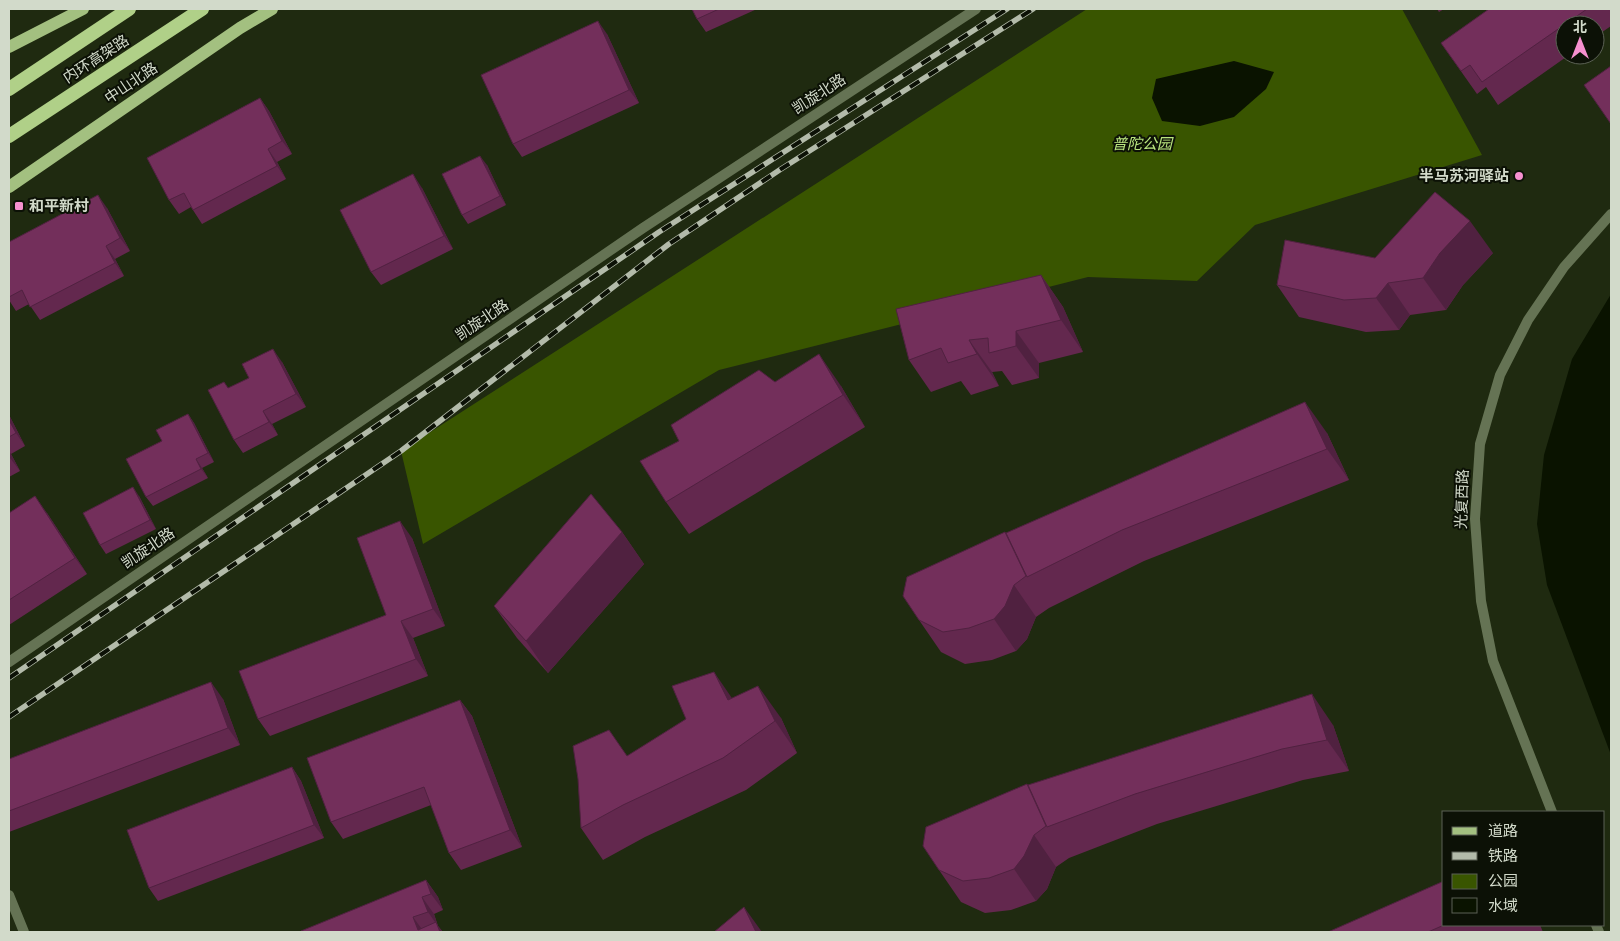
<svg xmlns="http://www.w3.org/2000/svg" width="1620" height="941" viewBox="0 0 1620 941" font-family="'Crimson Pro','Noto Sans SC',serif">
<rect width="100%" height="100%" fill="#1f2a10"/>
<!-- green -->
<polygon fill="#395500" points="1087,9 1402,9 1482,155 1255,225 1197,281 1088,277 719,370 423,544 401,451"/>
<!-- water -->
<g fill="#0a1300">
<polygon points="1234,61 1274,72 1266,89 1234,117 1200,126 1162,121 1152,98 1156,79"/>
<polygon points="1611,294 1611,755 1547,585 1537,524 1544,455 1572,359"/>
</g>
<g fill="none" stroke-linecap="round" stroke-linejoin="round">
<!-- minor -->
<g stroke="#657354" stroke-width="10">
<polyline points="9,662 643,228 976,9"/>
<polyline points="1552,812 1493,661 1481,601 1475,519 1480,444 1500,375 1528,320 1564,267 1611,214"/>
<polyline points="9,895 24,932"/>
<polyline points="1596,925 1599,932"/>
</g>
<!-- primary -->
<g stroke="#a3c080" stroke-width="12">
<polyline points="9,47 83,9"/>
<polyline points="9,187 240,28 272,9"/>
</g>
<!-- trunk -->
<g stroke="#b0d088" stroke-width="14">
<polyline points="9,89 129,9"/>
<polyline points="9,136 202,9"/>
</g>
<!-- rail casing -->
<g stroke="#b3bbaa" stroke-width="5.5">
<g id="rail">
<polyline points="9,678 659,232 1007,9"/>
<polyline points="9,717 401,451 669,244 781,169 1033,9"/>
</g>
</g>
<!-- rail -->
<use href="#rail" stroke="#0c1106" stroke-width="4" stroke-dasharray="11" stroke-linecap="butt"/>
</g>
<!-- wall -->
<g fill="#63284e">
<polygon points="692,9 757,9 706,32 697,19"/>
<polygon points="1437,9 1444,9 1439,12"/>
<polygon points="1489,9 1611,9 1611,26 1595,37 1595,25 1565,25 1565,55 1569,55 1498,105 1486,87 1477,94 1441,43"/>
<polygon points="607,34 639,103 522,157 513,144"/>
<polygon points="260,98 269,111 292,154 277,162 286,179 202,224 191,207 179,214 169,200"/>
<polygon points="487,165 506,205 468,224 462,215"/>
<polygon points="422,188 453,249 381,285 371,272"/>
<polygon points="107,208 130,251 115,259 124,276 40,320 29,304 16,311 9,300 9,242"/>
<polygon points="1493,253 1463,285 1446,310 1410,315 1399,330 1366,332 1299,317 1277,285 1375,258"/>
<polygon points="1041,275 1063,307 1083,352 1039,363 1039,378 1012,385 1002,371 992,372 999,386 971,395 961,381 931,392 909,360"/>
<polygon points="282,362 306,407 272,424 278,435 243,453 234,440 229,388"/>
<polygon points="775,382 841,386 865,427 689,534 666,502 679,441"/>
<polygon points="188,414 194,423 214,462 202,468 208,478 153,506 146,497 162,441"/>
<polygon points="9,415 25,446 11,454 20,471 9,477"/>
<polygon points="1327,433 1349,480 1144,561 1049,608 1036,617 1027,639 1016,651 992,660 965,664 941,652 919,620 1006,533"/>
<polygon points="139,496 156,529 106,554 100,545"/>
<polygon points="9,513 47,513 87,574 9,625"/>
<polygon points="622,532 644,564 548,673 517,638 494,606"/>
<polygon points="412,538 445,626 413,638 428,676 270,736 258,719 386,615"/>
<polygon points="732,698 781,718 797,753 746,790 645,837 603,860 581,828 627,756"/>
<polygon points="223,699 240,745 9,832 9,759"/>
<polygon points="460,700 472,716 522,847 461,870 449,853 431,805 343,839 331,822"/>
<polygon points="1333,725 1349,771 1303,780 1157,824 1069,858 1056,867 1047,889 1036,901 1011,910 985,913 961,902 939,870 1028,785"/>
<polygon points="292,767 301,781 324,838 158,901 149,888"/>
<polygon points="426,880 438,897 443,910 434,914 438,926 443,932 302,932"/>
<polygon points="1444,925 1540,925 1543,932 1328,932"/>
</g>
<!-- shaded-wall -->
<g fill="#502140">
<polygon points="598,21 607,34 639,103 629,90"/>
<polygon points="260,98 269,111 292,154 282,141"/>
<polygon points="268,149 277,162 286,179 277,166"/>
<polygon points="480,156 487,165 506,205 500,196"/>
<polygon points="413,174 422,188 453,249 444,236"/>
<polygon points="98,195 107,208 130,251 120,238"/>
<polygon points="1470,221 1493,253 1463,285 1446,310 1423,278 1440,253"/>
<polygon points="106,246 115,259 124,276 115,263"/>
<polygon points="1041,275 1063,307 1083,352 1061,320"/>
<polygon points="1388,283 1410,315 1399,330 1376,298"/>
<polygon points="1016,331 1039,363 1039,378 1016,346"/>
<polygon points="969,340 992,372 999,386 977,354"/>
<polygon points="273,349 282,362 306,407 296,394"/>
<polygon points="819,354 841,386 865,427 843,395"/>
<polygon points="1305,402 1327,433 1349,480 1327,449"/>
<polygon points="263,411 272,424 278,435 269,422"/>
<polygon points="188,414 194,423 214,462 208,453"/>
<polygon points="9,415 25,446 16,433 9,420"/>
<polygon points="9,451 11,454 20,471 10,458 9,454"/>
<polygon points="196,459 202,468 208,478 201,469"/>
<polygon points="133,487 139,496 156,529 150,520"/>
<polygon points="35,496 47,513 87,574 75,558"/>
<polygon points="400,521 412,538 445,626 433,609"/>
<polygon points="622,532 644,564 548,673 526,641"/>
<polygon points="1014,585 1036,617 1027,639 1016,651 994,619"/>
<polygon points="401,621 413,638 428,676 416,659"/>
<polygon points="714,672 736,704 728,700"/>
<polygon points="211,682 223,699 240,745 228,728"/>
<polygon points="758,686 781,718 797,753 775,721"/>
<polygon points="1312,694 1333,725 1349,771 1327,740"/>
<polygon points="460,700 472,716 522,847 510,830"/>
<polygon points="292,767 301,781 324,838 314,825"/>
<polygon points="1034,835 1056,867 1047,889 1036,901 1014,869"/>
<polygon points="426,880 438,897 443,910 431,894"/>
<polygon points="422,897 434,914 438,926 443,932 440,932 437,925 428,912"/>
<polygon points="744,907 762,932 756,932"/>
<polygon points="413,917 424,932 418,930"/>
</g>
<!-- building -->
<g fill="#732f5b" stroke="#502140">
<polygon points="692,9 719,9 697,19"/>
<polygon points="1489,9 1587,9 1482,82 1470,65 1461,71 1441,43"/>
<polygon points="598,21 629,90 513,144 481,75"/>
<polygon points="1611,66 1611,124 1584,85"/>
<polygon points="260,98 282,141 268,149 277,166 193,210 184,193 169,200 147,158"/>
<polygon points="480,156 500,196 462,215 442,174"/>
<polygon points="413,174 444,236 371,272 340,210"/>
<polygon points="1435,192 1470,221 1440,253 1423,278 1388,283 1376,298 1344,300 1277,285 1285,240 1375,258"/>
<polygon points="98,195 120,238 106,246 115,263 30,307 22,290 9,297 9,242"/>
<polygon points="1041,275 1061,320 1016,331 1016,346 989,353 988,338 969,340 977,354 948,363 941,348 909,360 896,309"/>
<polygon points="273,349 296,394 263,411 269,422 234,440 208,390 224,382 228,388 249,378 242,364"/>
<polygon points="819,354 843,395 666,502 640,461 679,441 671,425 759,370 775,382"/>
<polygon points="1305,402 1327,449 1122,530 1027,577 1006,533"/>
<polygon points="188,414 208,453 196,459 201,469 146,497 126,459 162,441 156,430"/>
<polygon points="9,420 16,433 9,437"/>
<polygon points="133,487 150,520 100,545 83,513"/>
<polygon points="591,494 622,532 526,641 494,606"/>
<polygon points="35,496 75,558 9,600 9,513"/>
<polygon points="400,521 433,609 401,621 416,659 258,719 239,671 386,615 357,538"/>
<polygon points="1005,532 1026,576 1014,585 1005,606 994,619 969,628 943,632 919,620 903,596 907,577"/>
<polygon points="714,672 728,700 758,686 775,721 723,758 623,805 581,828 578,779 573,746 609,730 627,756 686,719 672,686"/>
<polygon points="211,682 228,728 9,811 9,759"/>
<polygon points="1312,694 1327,740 1282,749 1135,794 1047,827 1028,785"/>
<polygon points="460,700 510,830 449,853 424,787 331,822 307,758"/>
<polygon points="292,767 314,825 149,888 127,830"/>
<polygon points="1027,784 1046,826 1034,835 1024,856 1014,869 989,878 963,881 939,870 923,846 926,827"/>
<polygon points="426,880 431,894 422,897 428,912 413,917 418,930 436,922 440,932 302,932 301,931"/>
<polygon points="1444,881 1444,925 1428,932 1328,932"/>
<polygon points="744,907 756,932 714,932"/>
</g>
<!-- markers -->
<g fill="#f690cf" stroke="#0c1106" stroke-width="2">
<circle cx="1519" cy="176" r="5"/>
<rect x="14" y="201" width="10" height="10" rx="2.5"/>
</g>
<g text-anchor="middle" stroke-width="4" stroke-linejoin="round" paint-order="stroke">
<!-- street labels -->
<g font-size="15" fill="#d2daca" stroke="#0c1106">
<text transform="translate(96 59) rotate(-33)" y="5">内环高架路</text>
<text transform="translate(131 83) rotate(-34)" y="5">中山北路</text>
<text transform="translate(819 94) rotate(-33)" y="5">凯旋北路</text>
<text transform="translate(482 320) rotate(-34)" y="5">凯旋北路</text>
<text transform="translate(1462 499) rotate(-88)" y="5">光复西路</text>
<text transform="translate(148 548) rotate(-34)" y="5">凯旋北路</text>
</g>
<!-- park labels -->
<g font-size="15" font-style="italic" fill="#bae67f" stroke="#0c1106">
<text x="1142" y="149">普陀公园</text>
</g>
<!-- poi labels -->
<g font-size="15" font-weight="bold" fill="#d2daca" stroke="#0c1106" text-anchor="end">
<text x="1509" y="181">半马苏河驿站</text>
<text x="29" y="211" text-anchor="start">和平新村</text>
</g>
</g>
<!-- border -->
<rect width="1620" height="941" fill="none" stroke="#d2daca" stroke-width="20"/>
<!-- legend -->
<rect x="1442" y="811" width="162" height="115" fill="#0c1106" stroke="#5b6154"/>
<rect x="1452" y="827" width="25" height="8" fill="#a3c080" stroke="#5b6154"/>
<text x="1488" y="836" font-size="15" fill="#d2daca">道路</text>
<rect x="1452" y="852" width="25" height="8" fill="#b3bbaa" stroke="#5b6154"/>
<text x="1488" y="861" font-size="15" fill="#d2daca">铁路</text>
<rect x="1452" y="874" width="25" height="15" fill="#395500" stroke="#5b6154"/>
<text x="1488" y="886" font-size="15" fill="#d2daca">公园</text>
<rect x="1452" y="898" width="25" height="15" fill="#0a1300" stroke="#5b6154"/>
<text x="1488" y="911" font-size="15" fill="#d2daca">水域</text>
<!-- north arrow -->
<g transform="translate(1580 40)"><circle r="24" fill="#0c1106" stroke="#5b6154"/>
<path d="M0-4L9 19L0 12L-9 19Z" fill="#f690cf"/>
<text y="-8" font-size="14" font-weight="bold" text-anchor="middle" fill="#d2daca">北</text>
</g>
</svg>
